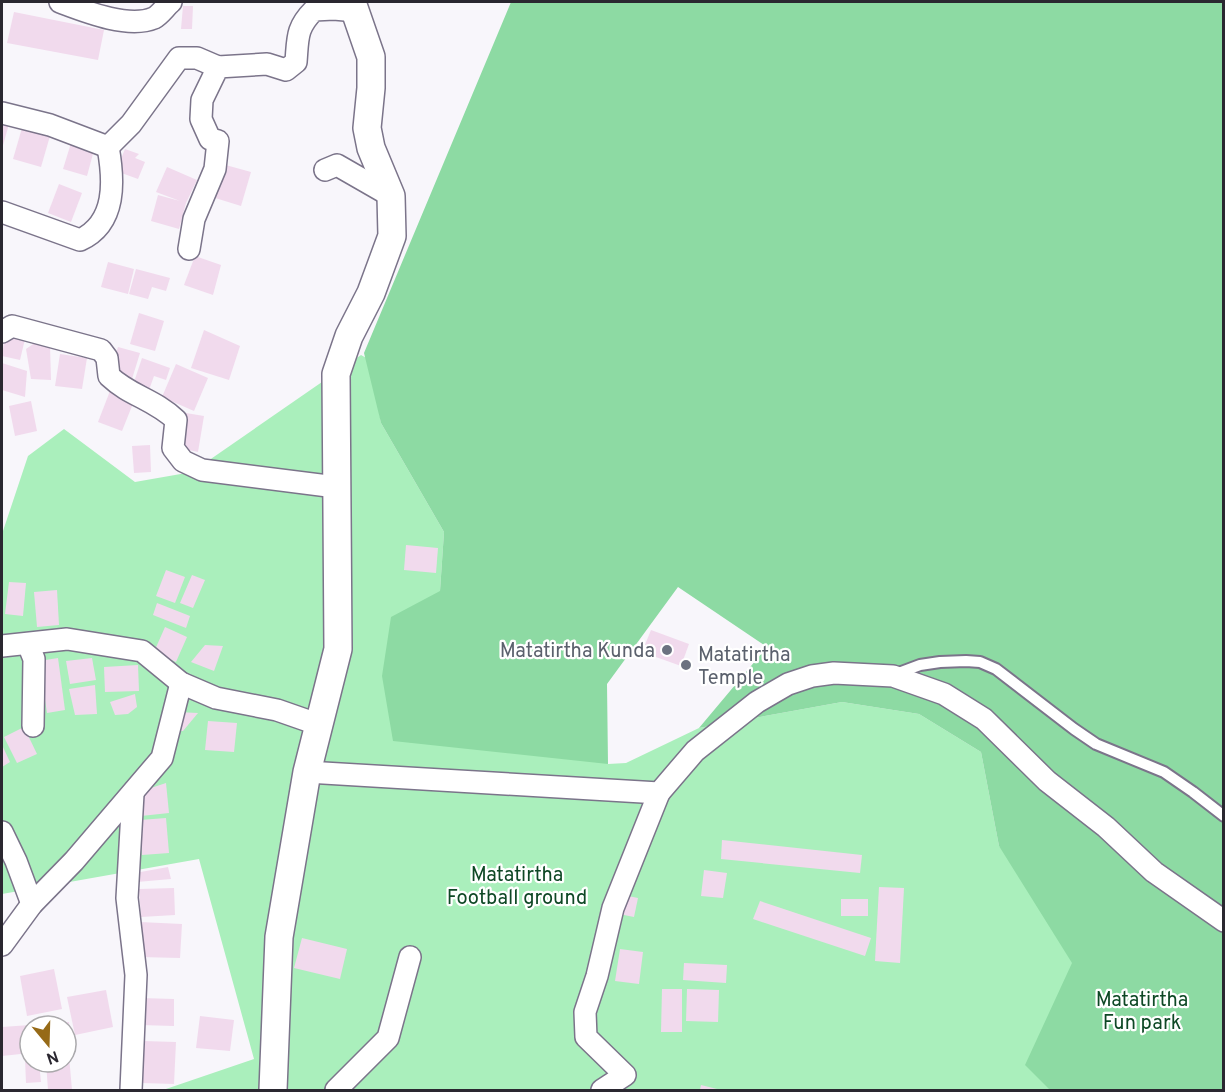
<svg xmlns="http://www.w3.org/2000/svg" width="1225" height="1092" viewBox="0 0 1225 1092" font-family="Overpass,sans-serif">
<rect width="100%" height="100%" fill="#f8f6fb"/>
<!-- green -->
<polygon fill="#aaefbc" points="361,355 370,360 381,423 444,532 440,591 608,764 626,763 699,728 842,702 919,714 981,752 999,846 1223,1090 163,1090 254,1059 199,859 2,894 2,534 28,456 64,429 135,482 192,472"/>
<!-- forest -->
<polygon fill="#8ddaa3" points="511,2 1223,2 1223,1090 1050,1090 1025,1065 1072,963 999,846 981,752 919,714 842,702 699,728 767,647 678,587 607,684 608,764 393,741 382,676 391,617 440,591 444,532 381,423 364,353"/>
<!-- building -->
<g fill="#f1daed">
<polygon points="183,6 193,6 192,29 181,29"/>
<polygon points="14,12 104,30 98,60 7,43"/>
<polygon points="2,122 9,124 2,149"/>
<polygon points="22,128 50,136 41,167 13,159"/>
<polygon points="71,143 94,150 87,176 63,169"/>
<polygon points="125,149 139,154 135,158 145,162 138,179 116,171"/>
<polygon points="222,164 251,172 241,206 212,197"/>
<polygon points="167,167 197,180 186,203 179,229 151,221 158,195 180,201 156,192"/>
<polygon points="59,184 82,193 71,222 48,213"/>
<polygon points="195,256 221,265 213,295 184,285"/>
<polygon points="108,262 134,269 128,294 101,287"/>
<polygon points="136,269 170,278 166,291 152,287 148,299 129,294"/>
<polygon points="139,313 164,321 155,351 130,344"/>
<polygon points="204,330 240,346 229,380 191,368"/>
<polygon points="5,334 25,339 20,360 2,356"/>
<polygon points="36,342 50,345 51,380 31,379 26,349"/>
<polygon points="118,347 140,353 132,379 110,373"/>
<polygon points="60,354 87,358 82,389 55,386"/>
<polygon points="142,358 170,368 166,380 154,376 149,390 133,385"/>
<polygon points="2,363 27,371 25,397 2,390"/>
<polygon points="176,364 208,378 194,411 162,397"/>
<polygon points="110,391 134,401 122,431 98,422"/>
<polygon points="31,401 37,431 15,436 9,406"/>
<polygon points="186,413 204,416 198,452 180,448"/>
<polygon points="150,445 151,472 134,473 132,446"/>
<polygon points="406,545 438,548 436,573 404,570"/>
<polygon points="166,570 185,577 175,603 156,596"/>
<polygon points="192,575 205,580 193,608 180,603"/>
<polygon points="9,582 26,583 23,616 5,614"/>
<polygon points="57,590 59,625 37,627 34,592"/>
<polygon points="157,603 190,616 186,628 153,615"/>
<polygon points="165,627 187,637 176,662 154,652"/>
<polygon points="651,630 689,644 681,666 642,652"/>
<polygon points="205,645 223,646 214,671 191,662"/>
<polygon points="58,658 65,710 47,713 39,661"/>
<polygon points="92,658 96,680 70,684 66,661"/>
<polygon points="138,665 139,691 105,692 104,667"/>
<polygon points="95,685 97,714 75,715 69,689"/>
<polygon points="135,694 137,707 128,714 115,715 110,702"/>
<polygon points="177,712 198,713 183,731 175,731"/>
<polygon points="208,721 237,723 234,752 205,750"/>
<polygon points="24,727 37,754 17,763 4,737"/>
<polygon points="2,745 10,762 2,767"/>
<polygon points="166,783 169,813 141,816 142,791"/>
<polygon points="166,818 169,853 142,855 140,820"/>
<polygon points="722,840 862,855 860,873 721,859"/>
<polygon points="168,867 171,879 137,882 135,873"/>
<polygon points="704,870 727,873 723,898 701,896"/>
<polygon points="879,887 904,888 900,963 875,961"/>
<polygon points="174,888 175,915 141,917 139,889"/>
<polygon points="623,895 638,898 634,917 619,914"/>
<rect x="841" y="899" width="27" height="17"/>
<polygon points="760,901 871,938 865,956 753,919"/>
<polygon points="140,922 182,924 180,958 139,957"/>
<polygon points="302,938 347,949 340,979 294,968"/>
<polygon points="620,949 643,952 639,984 615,981"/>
<polygon points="684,963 727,965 726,983 683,980"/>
<polygon points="54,969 62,1009 27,1016 20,976"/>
<polygon points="662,989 682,989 682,1032 661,1032"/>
<polygon points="687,989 719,990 718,1022 686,1021"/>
<polygon points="106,990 113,1027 75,1035 67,997"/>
<polygon points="141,998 174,999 174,1026 140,1025"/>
<polygon points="200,1016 234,1020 230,1051 196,1048"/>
<polygon points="69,1022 71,1050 66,1050 66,1026 37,1026 37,1024"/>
<polygon points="30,1025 30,1053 2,1056 2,1027"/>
<polygon points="143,1041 176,1042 174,1084 141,1083"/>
<polygon points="69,1056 72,1090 48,1090 46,1062 66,1062 66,1057"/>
<polygon points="25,1059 30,1059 30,1062 39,1062 41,1082 26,1083"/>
<polygon points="701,1085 721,1090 700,1090"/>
</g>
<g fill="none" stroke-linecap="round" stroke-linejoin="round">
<!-- service casing -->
<g stroke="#7b748a" stroke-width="14">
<polyline id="service" points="896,674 920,665 940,662 966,661 980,662 996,669 1074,729 1096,744 1164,772 1193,792 1224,816"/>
</g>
<!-- minor casing -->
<g stroke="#7b748a" stroke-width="24">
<g id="minor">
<path d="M60 2C84 11 128 29 154 18 160 15 166 6 171 2"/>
<polyline points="2,113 50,125 108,147 131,124 179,58 197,58 218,67"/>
<polyline points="325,170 337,165 391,196"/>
<path d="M2 212 80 240C117 223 114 180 108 147"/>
<path d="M189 249 194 219 215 169 218 141 210 139 201 119 202 100 218 67 267 64 286 70 296 62C298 38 296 28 314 10L334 9 356 11"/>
<path d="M2 332 12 326 101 350 107 358 109 376C130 396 154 399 176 420L173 448 183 461 202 470 336 487"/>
<polyline points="28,644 34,659 33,726"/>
<polyline points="2,646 67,639 142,651 181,683 216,698 277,710 320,725"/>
<polyline points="307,772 659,793 695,751 757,702 788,684 812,676 834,673 893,676 944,694 984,719 1047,781 1106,827 1154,872 1224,921"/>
<polyline points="2,832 16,861 32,904"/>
<polyline points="2,945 32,904 74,861 162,758 181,683"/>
<polyline points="131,1090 136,975 127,898 133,794"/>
<polyline points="336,1090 388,1038 410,957"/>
<polyline points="602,1090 625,1075 586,1037 585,1012 597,976 613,908 659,793"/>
</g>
</g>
<!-- tertiary casing -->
<g stroke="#7b748a" stroke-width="30">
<polyline id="tertiary" points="273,1090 279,937 307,772 338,649 336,374 349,336 371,293 392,236 391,196 371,148 367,128 371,88 371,57 352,2"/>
</g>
<!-- service -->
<use href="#service" stroke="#fff" stroke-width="10"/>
<!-- minor -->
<use href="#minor" stroke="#fff" stroke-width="21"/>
<!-- tertiary -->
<use href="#tertiary" stroke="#fff" stroke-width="27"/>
</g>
<!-- markers -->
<g fill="#6b7280" stroke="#fff" stroke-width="2">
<circle cx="667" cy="650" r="6"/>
<circle cx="686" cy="665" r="6"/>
</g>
<g text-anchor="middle" stroke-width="4.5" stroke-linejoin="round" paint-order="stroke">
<!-- worship labels -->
<g font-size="20" fill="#5b616d" stroke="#fff" text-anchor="end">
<text x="655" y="657">Matatirtha Kunda</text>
<text x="698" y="661" text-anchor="start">Matatirtha<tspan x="698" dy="23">Temple</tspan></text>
</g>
<!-- park labels -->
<g font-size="20" fill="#0e4825" stroke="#fff">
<text x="517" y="881">Matatirtha<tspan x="517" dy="23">Football ground</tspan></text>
<text x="1142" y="1006">Matatirtha<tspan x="1142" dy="23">Fun park</tspan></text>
</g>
</g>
<!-- border -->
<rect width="1225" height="1092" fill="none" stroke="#2a2730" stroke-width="6"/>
<!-- north arrow -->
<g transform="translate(48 1044) rotate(161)"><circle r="28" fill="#ffffff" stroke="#aaa9ac" stroke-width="1.5"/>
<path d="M0-4.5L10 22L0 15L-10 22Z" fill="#966a17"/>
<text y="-9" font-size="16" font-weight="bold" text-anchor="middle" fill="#2a2730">N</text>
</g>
</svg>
